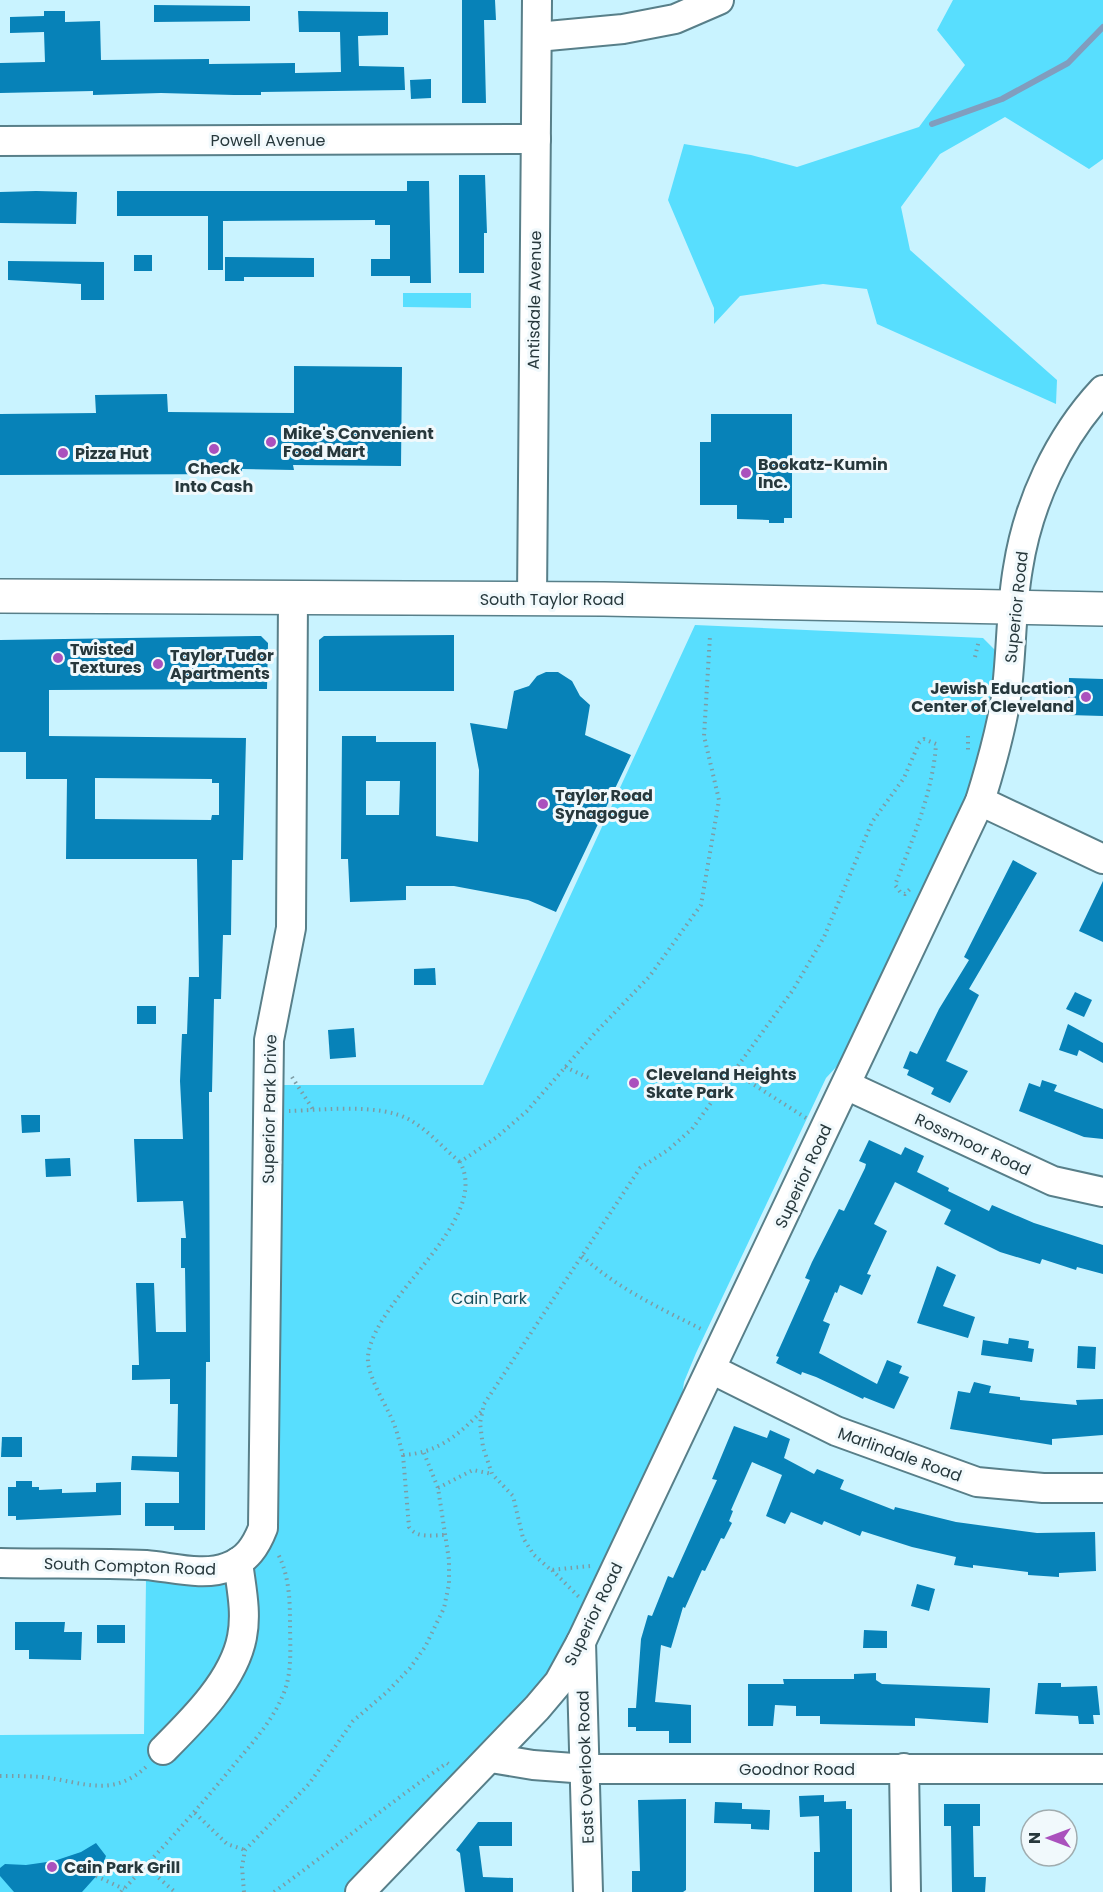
<svg xmlns="http://www.w3.org/2000/svg" width="1103" height="1892" viewBox="0 0 1103 1892" font-family="Poppins,sans-serif">
<rect width="100%" height="100%" fill="#c9f3ff"/>
<!-- green -->
<g fill="#58defe">
<polygon points="953,0 1103,0 1103,159 1089,169 1005,117 940,154 901,207 910,250 1057,380 1056,404 877,324 867,289 823,284 740,296 714,324 714,308 668,200 684,144 751,155 797,167 919,127 965,65 937,30"/>
<polygon points="403,293 471,293 471,308 403,307"/>
<polygon points="695,625 983,638 996,651 995,693 969,797 839,1064 826,1078 696,1353 684,1382 682,1396 563,1649 542,1683 532,1695 420,1809 344,1892 0,1892 0,1735 144,1734 146,1579 261,1559 278,1085 483,1085"/>
</g>
<g fill="none" stroke-linecap="round" stroke-linejoin="round">
<!-- stream -->
<polyline stroke="#819dbe" stroke-width="6" points="932,124 1002,99 1068,63 1103,27"/>
</g>
<!-- building -->
<g fill="#0782b8" fill-rule="evenodd">
<polygon points="462,0 495,0 496,20 484,20 486,103 462,103"/>
<polygon points="154,5 250,6 250,21 154,22"/>
<polygon points="44,11 65,11 65,22 100,21 101,60 209,59 209,64 295,63 295,73 341,72 340,32 299,32 298,11 388,12 388,35 358,36 359,66 404,67 405,90 261,92 261,95 234,95 161,93 93,95 93,91 0,93 0,63 45,62 44,32 10,33 10,17 44,16"/>
<polygon points="431,79 431,98 411,99 410,80"/>
<polygon points="459,175 485,175 487,233 484,233 484,273 459,273"/>
<polygon points="407,181 429,181 431,283 410,283 410,276 371,276 371,259 390,259 390,225 375,225 375,220 223,221 223,270 208,270 208,216 117,216 117,191 407,191"/>
<polygon points="36,191 77,192 76,224 0,223 0,192"/>
<rect x="134" y="255" width="18" height="16"/>
<polygon points="225,257 314,258 314,277 244,277 244,281 225,281"/>
<polygon points="8,261 104,262 104,300 81,300 81,284 8,280"/>
<polygon points="294,366 402,367 401,466 293,465 294,470 242,469 242,474 0,475 0,414 96,413 95,395 167,394 168,412 294,413"/>
<polygon points="711,414 792,414 792,518 784,518 784,523 769,523 769,520 737,519 737,505 700,505 700,442 711,442"/>
<polygon points="454,635 454,691 319,691 319,640 324,636"/>
<path d="M261 636 268 643 267 689 49 690V736L246 738 243 860H232L231 935H223L221 999H214L212 1092H209L210 1362H206L205 1530H174V1526H145V1503H179V1472L131 1470 132 1456 177 1457 178 1404H170V1379L132 1380V1365H139L136 1283H154L156 1332H186L185 1268H181V1238H186L183 1201 137 1202 134 1139H183L180 1081 182 1034H187L189 977H199L197 859H66L67 779H26V752H0V640ZM95 778 212 779V783H219V815H212L211 820 95 819Z"/>
<path d="M546 672H558L572 681 580 696 590 705 585 735 631 755 556 912 528 900 454 886H406V900L350 902 348 859H341L342 736H376V742H436V836L478 842 479 770 470 723 507 729 514 691 529 686 537 676ZM366 781H400L399 815H366Z"/>
<polygon points="1069,678 1103,679 1103,716 1068,715"/>
<polygon points="1013,860 1037,873 969,989 979,995 946,1061 968,1071 950,1103 931,1094 934,1088 907,1075 909,1070 903,1068 910,1051 917,1054 939,1009 969,960 964,957"/>
<polygon points="1103,881 1103,942 1079,931"/>
<polygon points="435,968 436,985 414,985 414,969"/>
<polygon points="1075,992 1092,1000 1084,1017 1066,1009"/>
<rect x="137" y="1006" width="19" height="18"/>
<polygon points="1068,1024 1103,1043 1103,1063 1079,1050 1077,1056 1059,1050"/>
<polygon points="354,1028 356,1057 330,1059 328,1030"/>
<polygon points="1042,1080 1057,1085 1054,1091 1103,1109 1103,1139 1084,1137 1019,1111 1029,1083 1040,1087"/>
<polygon points="21,1115 40,1115 40,1132 22,1133"/>
<polygon points="869,1140 901,1155 905,1147 924,1156 917,1172 949,1188 948,1191 989,1211 992,1205 1034,1223 1103,1245 1103,1274 1077,1267 1076,1270 1042,1259 1040,1264 1000,1252 944,1224 951,1210 895,1182 874,1224 887,1231 867,1274 871,1275 862,1295 840,1285 837,1293 835,1292 823,1321 830,1324 819,1353 877,1384 887,1360 902,1366 899,1373 909,1377 894,1409 864,1397 863,1399 816,1377 802,1372 801,1375 776,1363 779,1357 776,1356 810,1280 805,1278 812,1262 839,1209 844,1211 865,1168 866,1164 859,1161"/>
<polygon points="70,1158 71,1176 46,1177 45,1159"/>
<polygon points="937,1266 956,1275 943,1306 975,1317 968,1338 917,1323"/>
<polygon points="1009,1338 1029,1341 1028,1348 1034,1349 1032,1362 981,1355 983,1340 1008,1344"/>
<polygon points="1078,1346 1096,1347 1095,1369 1077,1368"/>
<polygon points="974,1382 991,1386 989,1393 1020,1397 1020,1400 1077,1405 1076,1400 1103,1399 1103,1435 1052,1439 1052,1445 950,1429 958,1391 970,1393"/>
<polygon points="734,1426 767,1438 770,1430 790,1439 784,1458 814,1474 817,1469 844,1480 840,1489 894,1510 895,1507 956,1522 1037,1533 1095,1532 1096,1571 1059,1573 1059,1577 1028,1575 1028,1572 973,1565 973,1568 954,1565 956,1557 912,1547 862,1531 860,1536 824,1521 822,1525 791,1512 785,1524 766,1516 782,1475 752,1462 731,1510 733,1511 729,1521 732,1523 724,1539 721,1538 705,1571 702,1570 685,1608 683,1607 671,1648 661,1645 655,1702 691,1705 691,1743 669,1743 669,1731 636,1731 636,1727 628,1727 628,1708 636,1708 641,1639 648,1615 652,1616 668,1576 673,1578 717,1480 712,1479"/>
<polygon points="2,1437 22,1437 22,1457 1,1457"/>
<polygon points="16,1481 32,1481 32,1487 39,1487 39,1490 62,1489 62,1493 96,1492 96,1483 121,1482 121,1515 16,1520 16,1516 8,1516 8,1487 16,1487"/>
<polygon points="917,1584 935,1589 929,1611 911,1606"/>
<polygon points="15,1622 65,1622 64,1632 82,1632 81,1660 29,1659 29,1650 15,1650"/>
<rect x="97" y="1625" width="28" height="18"/>
<polygon points="864,1630 887,1631 887,1648 863,1648"/>
<polygon points="876,1673 876,1680 882,1684 990,1688 988,1723 915,1718 915,1726 820,1724 820,1716 796,1716 796,1706 775,1705 773,1726 748,1726 748,1684 784,1684 783,1679 854,1679 854,1674"/>
<polygon points="1038,1683 1061,1683 1061,1687 1097,1686 1100,1715 1093,1715 1094,1724 1079,1724 1078,1716 1035,1714"/>
<polygon points="824,1795 824,1802 846,1801 846,1809 852,1809 852,1892 814,1892 814,1852 820,1852 819,1816 800,1817 799,1796"/>
<polygon points="686,1799 686,1890 683,1892 632,1892 632,1871 640,1871 638,1800"/>
<polygon points="715,1802 742,1803 742,1809 770,1810 769,1830 751,1829 751,1824 714,1823"/>
<polygon points="944,1804 980,1804 980,1826 973,1826 974,1877 986,1877 985,1892 952,1892 951,1826 944,1826"/>
<polygon points="478,1822 512,1822 512,1846 479,1846 483,1877 513,1878 513,1892 465,1892 460,1853 456,1850"/>
<polygon points="96,1843 106,1856 100,1872 82,1892 14,1892 0,1876 0,1868 5,1864 26,1865 54,1861 81,1852"/>
</g>
<g fill="none" stroke-linecap="round" stroke-linejoin="round">
<!-- minor casing -->
<g stroke="#587f89" stroke-width="32">
<g id="minor">
<polyline points="537,37 623,29 675,19 719,0"/>
<polyline points="0,141 536,139"/>
<polyline points="532,599 537,0"/>
<polyline points="980,801 1103,859"/>
<polyline points="846,1085 1053,1181 1103,1192"/>
<polyline points="711,1369 836,1431 977,1482 1043,1488 1103,1488"/>
<path d="M0 1563C49 1564 98 1563 146 1565 171 1567 204 1577 228 1567 247 1560 256 1546 263 1528L269 1040 291 928 293 597"/>
<polyline points="581,1642 588,1892"/>
<path d="M163 1750C193 1720 234 1680 242 1637 247 1612 241 1587 238 1562"/>
<polyline points="491,1758 533,1765 587,1769 1103,1769"/>
<polyline points="904,1768 906,1892"/>
<path d="M360 1892 537 1708 559 1682 581 1642 980 801C990 769 999 737 1005 704 1012 659 1010 613 1018 568 1028 504 1058 438 1103 390"/>
</g>
</g>
<!-- major casing -->
<g stroke="#587f89" stroke-width="36">
<polyline id="major" points="0,596 604,599 1103,609"/>
</g>
<!-- path -->
<g stroke="#7d9ba4" stroke-width="4" stroke-dasharray="1.5 4.5" stroke-linecap="butt">
<polyline points="975,657 979,640"/>
<polyline points="968,736 968,753"/>
<polyline points="565,1067 589,1078"/>
<polyline points="734,1072 806,1118"/>
<polyline points="292,1077 314,1111"/>
<path d="M289 1111C322 1110 381 1103 410 1120 428 1130 444 1149 460 1162"/>
<path d="M582 1256C618 1289 660 1308 703 1330"/>
<path d="M481 1412C458 1435 438 1453 403 1455 400 1445 398 1434 394 1424 387 1406 366 1375 368 1356 375 1296 492 1221 460 1162L497 1137 527 1111 595 1033 649 977 701 905 719 800 704 736 710 636"/>
<path d="M403 1455 409 1527C417 1539 433 1535 446 1535"/>
<polyline points="438,1488 473,1470 492,1474"/>
<path d="M590 1566 551 1570 534 1555 523 1538 513 1496 492 1474 483 1447 480 1423 484 1404 640 1168 668 1150 692 1129 793 990 824 937 872 822 904 778 919 743 924 739 936 744C933 792 912 841 895 885L901 893 905 894 910 889"/>
<polyline points="552,1570 579,1597"/>
<path d="M0 1776C14 1776 29 1776 42 1777 84 1782 113 1799 148 1765"/>
<polyline points="195,1813 227,1844 245,1850"/>
<polyline points="145,1866 175,1892"/>
<polyline points="96,1876 124,1889"/>
<path d="M121 1892C160 1851 198 1809 233 1766 254 1741 276 1717 286 1687 292 1667 290 1643 290 1623 290 1599 289 1574 277 1552"/>
<polyline points="244,1892 242,1867 245,1850 309,1784 353,1721 387,1692 410,1668 425,1647 444,1608 449,1584 449,1560 438,1488 424,1453"/>
<path d="M274 1892C332 1850 388 1804 447 1763L450 1765"/>
</g>
<!-- minor -->
<use href="#minor" stroke="#fff" stroke-width="28"/>
<!-- major -->
<use href="#major" stroke="#fff" stroke-width="33"/>
</g>
<!-- markers -->
<g fill="#aa51bd" stroke="#f1f9fc" stroke-width="2">
<circle cx="271" cy="442" r="6"/>
<circle cx="214" cy="449" r="6"/>
<circle cx="63" cy="453" r="6"/>
<circle cx="746" cy="473" r="6"/>
<circle cx="58" cy="658" r="6"/>
<circle cx="158" cy="664" r="6"/>
<circle cx="1086" cy="697" r="6"/>
<circle cx="543" cy="804" r="6"/>
<circle cx="634" cy="1083" r="6"/>
<circle cx="52" cy="1867" r="6"/>
</g>
<g text-anchor="middle" stroke-width="6" stroke-linejoin="round" paint-order="stroke">
<!-- street labels -->
<g font-size="16" fill="#27383c" stroke="#f1f9fc">
<text x="268" y="146">Powell Avenue</text>
<text transform="translate(534 300) rotate(-89)" y="6">Antisdale Avenue</text>
<text x="552" y="605">South Taylor Road</text>
<text transform="translate(1016 607) rotate(-84)" y="6">Superior Road</text>
<text transform="translate(269 1109) rotate(-89)" y="6">Superior Park Drive</text>
<text transform="translate(973 1144) rotate(25)" y="6">Rossmoor Road</text>
<text transform="translate(803 1176) rotate(-65)" y="6">Superior Road</text>
<text transform="translate(900 1454) rotate(20)" y="6">Marlindale Road</text>
<text transform="translate(130 1566) rotate(2)" y="6">South Compton Road</text>
<text transform="translate(593 1614) rotate(-64)" y="6">Superior Road</text>
<text transform="translate(585 1767) rotate(-92)" y="6">East Overlook Road</text>
<text x="797" y="1775">Goodnor Road</text>
</g>
<!-- poi labels -->
<g font-size="16" font-weight="bold" fill="#27383c" stroke="#f1f9fc" text-anchor="start">
<text x="283" y="439">Mike's Convenient<tspan x="283" dy="18">Food Mart</tspan></text>
<text x="75" y="459">Pizza Hut</text>
<text x="758" y="470">Bookatz-Kumin<tspan x="758" dy="18">Inc.</tspan></text>
<text x="214" y="474" text-anchor="middle">Check<tspan x="214" dy="18">Into Cash</tspan></text>
<text x="70" y="655">Twisted<tspan x="70" dy="18">Textures</tspan></text>
<text x="170" y="661">Taylor Tudor<tspan x="170" dy="18">Apartments</tspan></text>
<text x="1074" y="694" text-anchor="end">Jewish Education<tspan x="1074" dy="18">Center of Cleveland</tspan></text>
<text x="555" y="801">Taylor Road<tspan x="555" dy="18">Synagogue</tspan></text>
<text x="646" y="1080">Cleveland Heights<tspan x="646" dy="18">Skate Park</tspan></text>
<text x="64" y="1873">Cain Park Grill</text>
</g>
<!-- park labels -->
<g font-size="16" fill="#16505d" stroke="#f1f9fc">
<text x="489" y="1304">Cain Park</text>
</g>
</g>
<!-- north arrow -->
<g transform="translate(1049 1838) rotate(270)"><circle r="28" fill="#f1f9fc" stroke="#a0acaf" stroke-width="1.5"/>
<path d="M0-4.5L10 22L0 15L-10 22Z" fill="#aa51bd"/>
<text y="-9" font-size="16" font-weight="bold" text-anchor="middle" fill="#27383c">N</text>
</g>
</svg>
